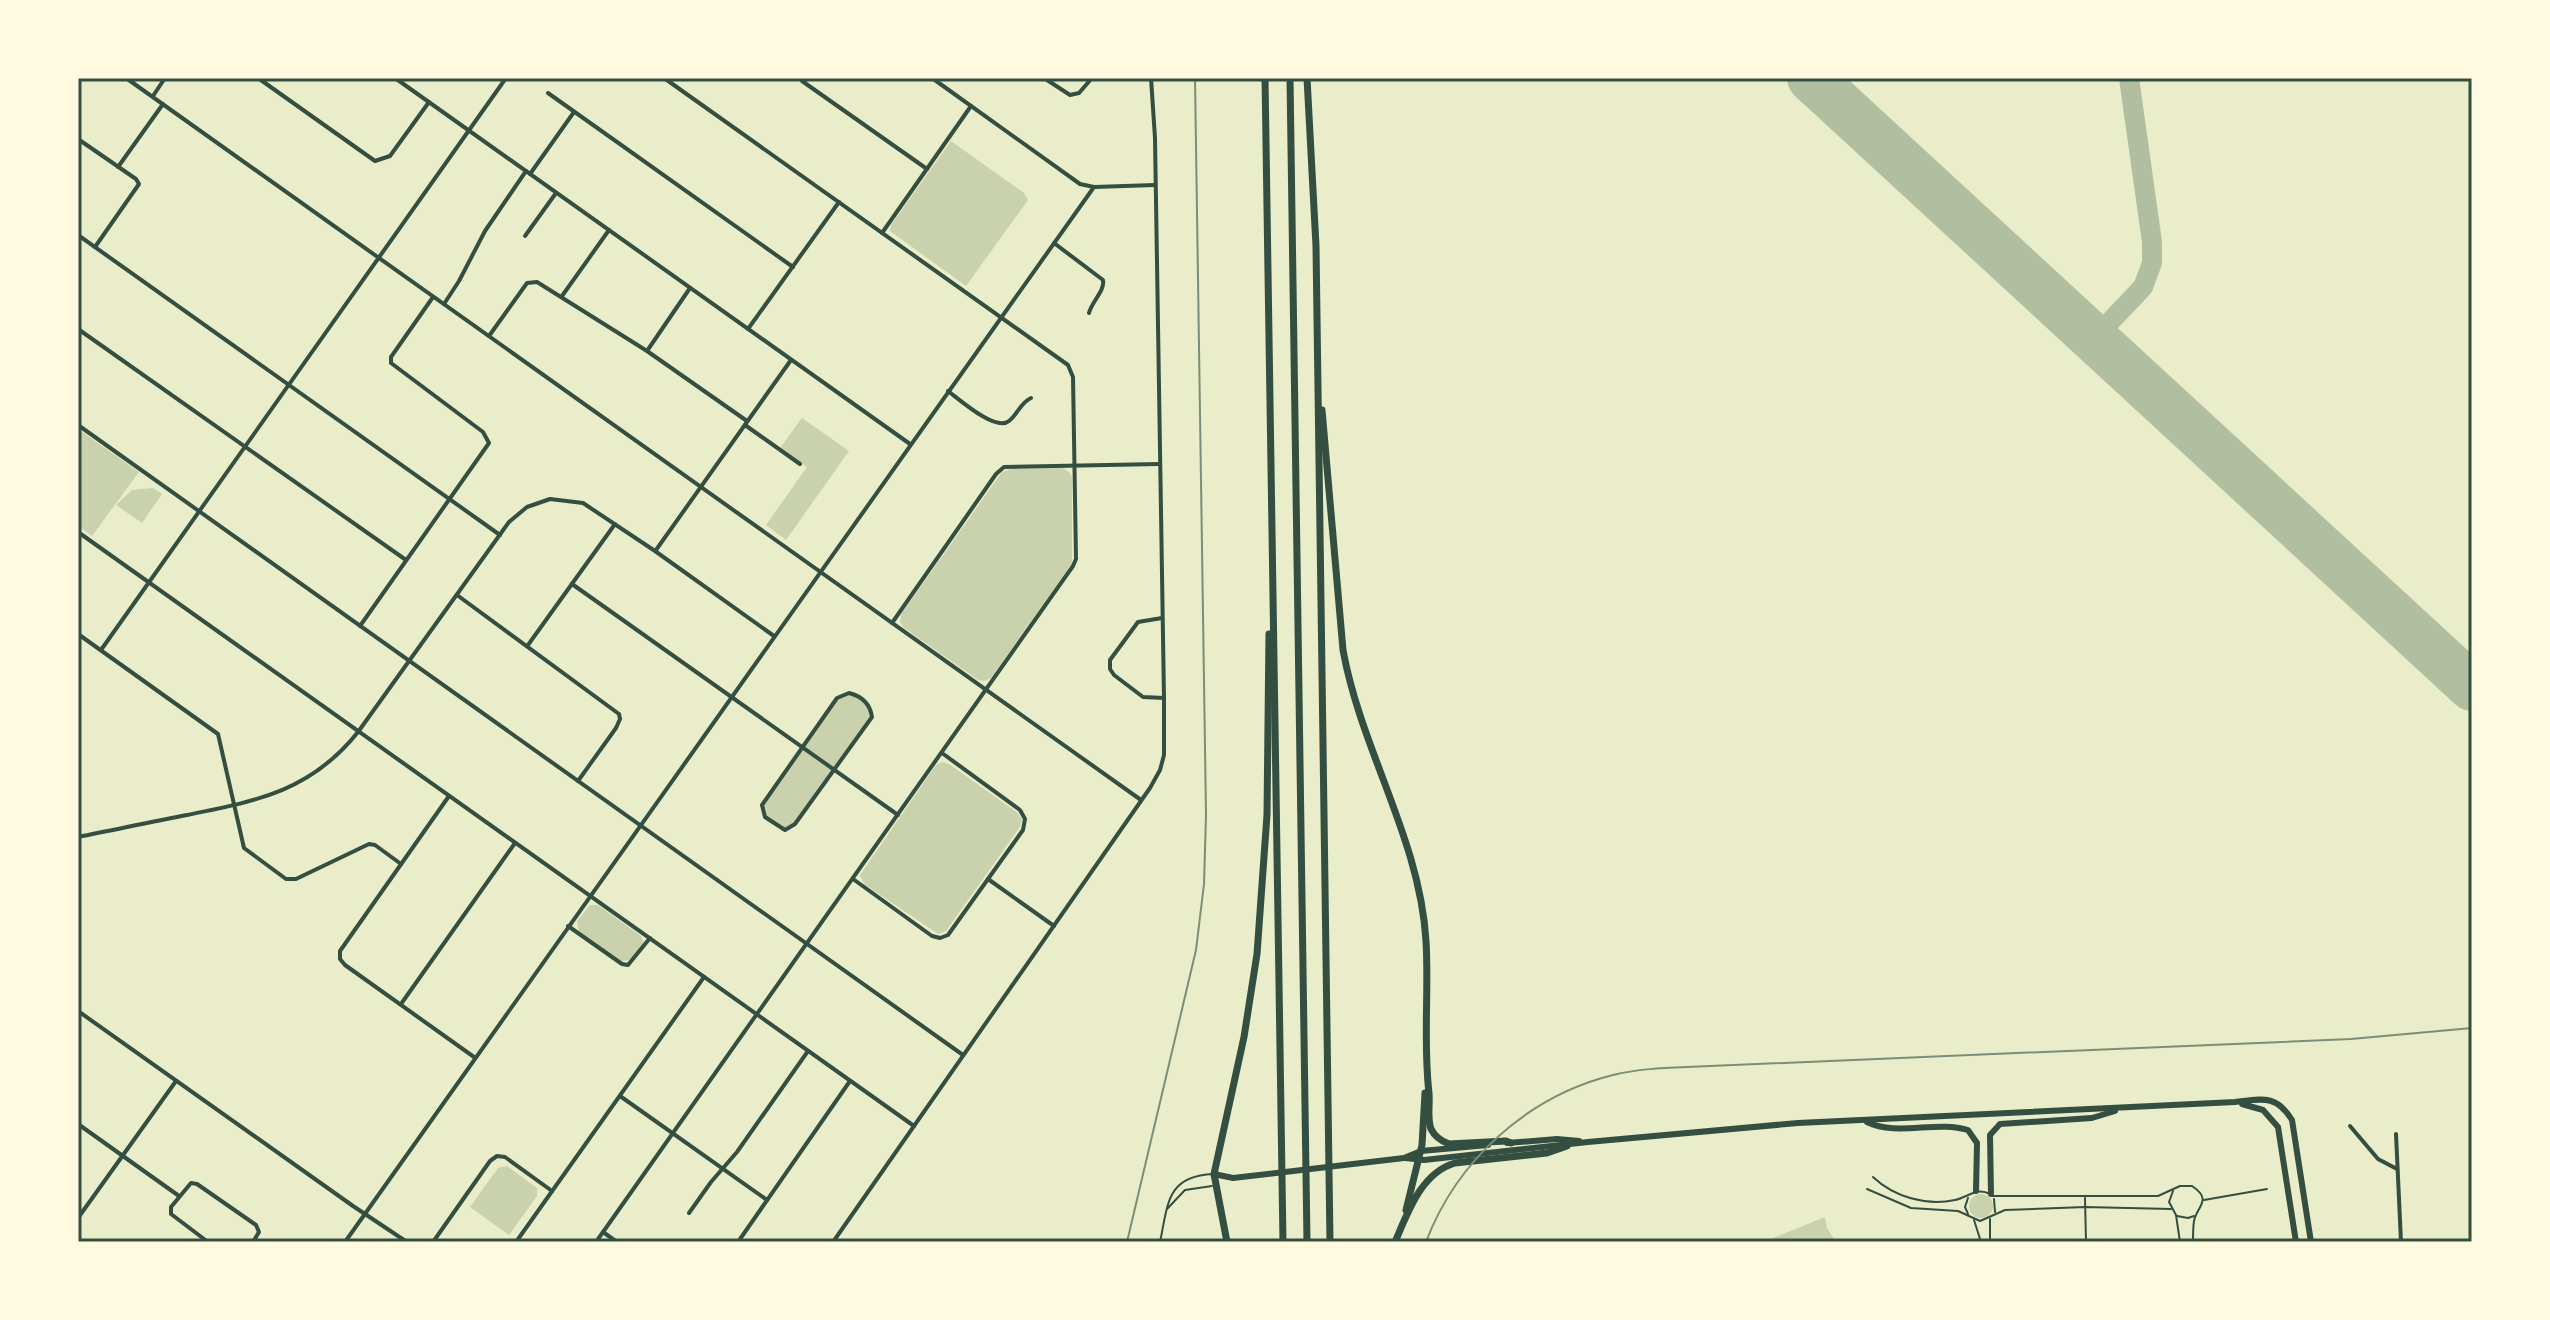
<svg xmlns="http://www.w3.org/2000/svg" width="2550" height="1320" viewBox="0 0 2550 1320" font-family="'Open Sans',sans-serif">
<rect width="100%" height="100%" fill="#e9edc9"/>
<!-- green -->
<g fill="#cad2ad">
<polygon points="951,141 1024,193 1028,200 966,286 890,231 891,225"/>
<polygon points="802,418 849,451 786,540 766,525 807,467 780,448"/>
<polygon points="78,429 139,472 92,536 78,526"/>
<polygon points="1063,468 1069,472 1072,477 1072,563 991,678 985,681 978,680 903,627 900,621 902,613 1002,472 1011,469"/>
<polygon points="153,488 162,494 142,523 116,505 132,490"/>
<polygon points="849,693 866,702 872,717 795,824 785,830 765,817 762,805 837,698"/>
<polygon points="942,762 949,764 1018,813 1022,820 1020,827 946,931 938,934 864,884 860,875 936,765"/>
<polygon points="590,905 598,905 641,936 644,944 631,960 621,961 579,932 577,921"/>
<polygon points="507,1166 537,1188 537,1196 509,1235 470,1207 498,1168"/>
<circle cx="1981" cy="1206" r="12"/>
<polygon points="1825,1217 1827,1228 1836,1242 1763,1242"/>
</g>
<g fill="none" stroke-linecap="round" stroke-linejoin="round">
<!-- taxiway -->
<g stroke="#b2bea0" stroke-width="20">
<polyline points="2073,319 2090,330 2106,326 2143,287 2152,263 2152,242 2129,78"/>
<polyline points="2109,324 2104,340 2113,357"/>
</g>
<!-- runway -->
<polyline stroke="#b2bea0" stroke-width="48" points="1811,78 2472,687"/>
<!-- service -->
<g stroke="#344e41" stroke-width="2">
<path d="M1873 1177C1894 1197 1926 1206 1955 1200 1969 1197 1976 1187 1990 1194"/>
<polyline points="1867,1189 1911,1208 1958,1211 1980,1221 2005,1210 2085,1207 2171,1209"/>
<polyline points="2173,1191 2169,1202 2176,1215 2180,1242"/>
<path d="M1992 1196H2158L2180 1186H2192C2213 1200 2197 1206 2194 1221 2193 1228 2193 1235 2193 1242"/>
<polyline points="1968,1198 1965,1207 1968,1214"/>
<polyline points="2085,1198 2086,1242"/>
<polyline points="1994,1199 1995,1212"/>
<polyline points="2204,1200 2267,1189"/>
<polyline points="1167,1209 1185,1190 1212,1186"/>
<polyline points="2177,1216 2188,1218 2194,1216"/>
<polyline points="1990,1219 1990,1242"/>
<polyline points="1974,1220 1981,1242"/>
<path d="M1160 1242C1168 1205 1166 1176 1213 1174"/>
</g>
<!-- minor -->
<g stroke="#344e41" stroke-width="4">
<polyline points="126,78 1141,800"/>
<polyline points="258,78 375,161 390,156 429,102"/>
<polyline points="395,78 910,444"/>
<polyline points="932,78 1080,184 1094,187"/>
<polyline points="1044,78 1070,95 1079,93 1092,78"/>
<polyline points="802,81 927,169"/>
<polyline points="548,93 793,267"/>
<polyline points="153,96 165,78"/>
<polyline points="78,139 136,179 139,184 95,247"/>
<polyline points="118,167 163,104"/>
<polyline points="530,174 574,112"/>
<polyline points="882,233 971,106"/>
<polyline points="78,235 500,535"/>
<polyline points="525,236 556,193"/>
<path d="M1054 243 1103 280C1105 291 1092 301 1089 313"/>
<polyline points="562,296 609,230"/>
<polyline points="444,304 459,281 485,231 526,171"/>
<polyline points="78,329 406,560"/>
<polyline points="748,329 839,202"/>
<polyline points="489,336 527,283 537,282 647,351 747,421"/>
<polyline points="647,351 690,288"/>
<path d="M948 391C960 400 996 432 1009 421 1018 414 1020 403 1031 398"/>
<polyline points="78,425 963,1055"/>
<polyline points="745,425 800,464"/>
<polyline points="78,532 914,1126"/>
<polyline points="656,550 791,360"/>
<polyline points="572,584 898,815"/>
<polyline points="457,595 619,714 620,719 616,728 578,781"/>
<polyline points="1162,618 1138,622 1110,660 1110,669 1114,675 1143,697 1164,698"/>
<polyline points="892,623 996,474 1004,467 1159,464"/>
<polyline points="360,626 489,443 483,432 391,363 391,357 433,297"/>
<polyline points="78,634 218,734 244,848 286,879 296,879 369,844 375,845 401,864"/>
<polyline points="528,645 615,524"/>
<polyline points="101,650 506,78"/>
<path d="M849 693C861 696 870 703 872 717L795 824 785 830 765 817 762 805 837 698Z"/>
<polyline points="449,796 340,951 340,959 345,965 474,1057"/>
<path d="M78 837C114 830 150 822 187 815 257 801 311 791 358 732L509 522 527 507 550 499 583 503 655 551 774 636"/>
<polyline points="853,879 932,936 940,938 948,935 1023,830 1025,819 1020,810 942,753"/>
<polyline points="988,879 1054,926"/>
<polyline points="568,926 622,964 628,965 650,938"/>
<polyline points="401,1004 515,843"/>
<polyline points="78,1011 353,1206 407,1242"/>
<polyline points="620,1096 767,1200"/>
<polyline points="78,1124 179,1196"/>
<polyline points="2350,1126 2378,1159 2397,1169"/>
<polyline points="2396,1134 2401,1242"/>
<polyline points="689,1213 711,1182 737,1152 808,1051"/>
<polyline points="78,1218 176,1081"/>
<polyline points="603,1232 617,1242"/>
<polyline points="208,1242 171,1214 171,1207 191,1183 197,1184 256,1225 259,1232 253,1242"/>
<polyline points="345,1242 1094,187 1155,185"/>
<polyline points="433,1242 490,1161 497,1156 505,1157 552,1191"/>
<polyline points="516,1242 704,977"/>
<polyline points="596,1242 1073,566 1076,559 1073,377 1068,365 664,78"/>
<polyline points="738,1242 850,1081"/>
<polyline points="833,1242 1150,788 1160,770 1164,755 1164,698 1155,138 1151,78"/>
</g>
<!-- secondary -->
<g stroke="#344e41" stroke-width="6">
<polyline points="2242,1104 2263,1110 2278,1127 2296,1242"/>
<path d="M1867 1122C1897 1137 1936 1120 1968 1130L1977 1143 1976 1191"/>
<polyline points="1507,1143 1557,1139 1579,1141"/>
<path d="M1405 1158 1424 1160 1588 1142 1798 1123 2235 1102C2262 1099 2276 1094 2292 1120L2311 1242"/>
<polyline points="1214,1174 1233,1178 1404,1158 1421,1151 1488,1145"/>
<polyline points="1991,1194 1990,1135 2000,1124 2092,1118 2115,1111"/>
</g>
<!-- motorway -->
<g stroke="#344e41" stroke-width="7">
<polyline points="1265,78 1283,1242"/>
<polyline points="1290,78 1307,1242"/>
<polyline points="1307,78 1316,246 1330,1242"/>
<path d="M1322 410 1343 650C1361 750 1420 839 1426 941 1429 992 1423 1043 1429 1093 1430 1105 1427 1119 1431 1129 1435 1137 1441 1141 1449 1144L1506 1141 1511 1143"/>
<polyline points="1406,1210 1422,1145 1425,1093"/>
<polyline points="1227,1242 1214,1174 1244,1037 1257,954 1267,815 1269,634"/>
<path d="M1395 1242C1408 1212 1421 1173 1455 1163L1547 1153 1567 1146"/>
</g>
<!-- rail -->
<g stroke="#7c8e77" stroke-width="2">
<polyline points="1127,1242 1196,950 1204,884 1206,815 1195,78"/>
<path d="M1426 1242C1457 1160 1528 1096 1613 1075 1637 1069 1662 1068 1687 1067L2351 1039 2472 1028"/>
</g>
</g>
<!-- border -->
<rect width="2550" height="1320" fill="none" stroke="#fefae0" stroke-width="160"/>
<rect x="80" y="80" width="2390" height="1160" fill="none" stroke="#344e41" stroke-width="3"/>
</svg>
